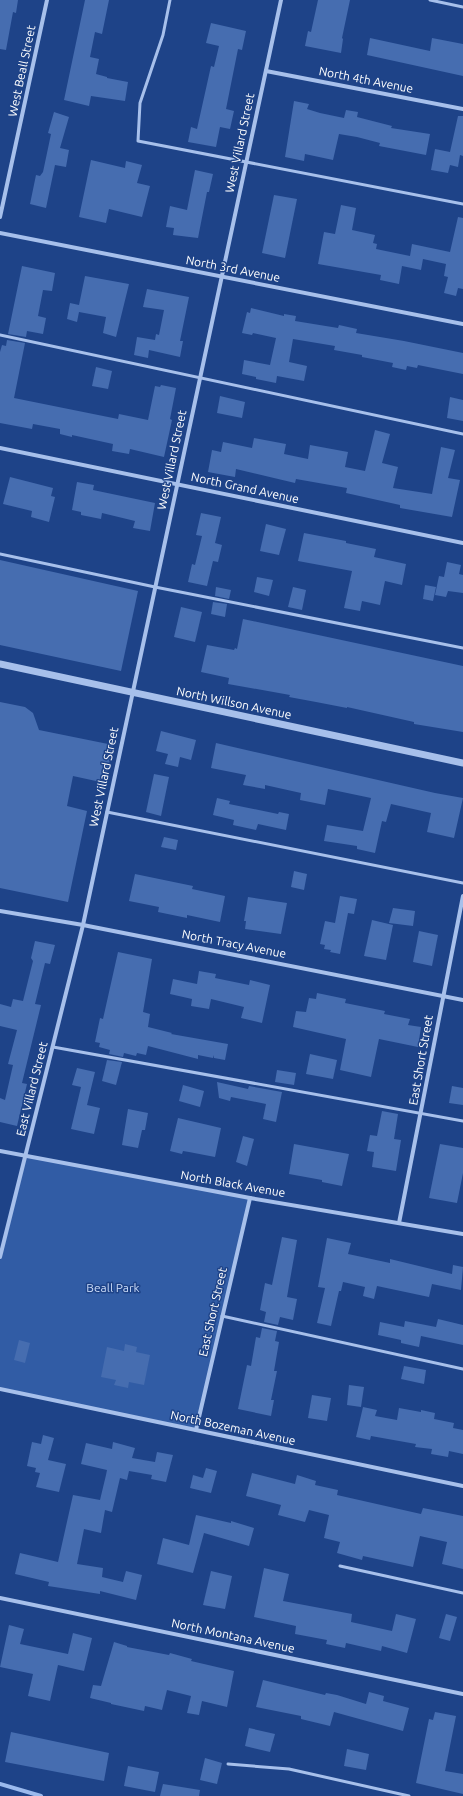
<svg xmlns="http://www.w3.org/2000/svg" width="463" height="1796" viewBox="0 0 463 1796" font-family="Ubuntu,sans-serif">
<rect width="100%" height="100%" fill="#1e4388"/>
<!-- green -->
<polygon fill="#315ca5" points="26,1156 250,1198 196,1430 0,1389 0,1260"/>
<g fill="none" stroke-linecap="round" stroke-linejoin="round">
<!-- stream -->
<polyline stroke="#9bbaed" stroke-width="4" points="0,1784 41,1796"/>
</g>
<!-- building -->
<g fill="#466db0">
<polygon points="0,0 18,0 16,13 13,12 6,50 0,49"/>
<polygon points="85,0 109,0 102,34 95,32 90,57 99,59 96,74 107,77 107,78 128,82 125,101 91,96 89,106 64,100"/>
<polygon points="318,0 350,0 342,38 343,39 341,53 305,46 308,31 311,32"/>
<polygon points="211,23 246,31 242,50 238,49 226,109 234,111 230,129 220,127 216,147 188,142 191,127 197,129 211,66 214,67 219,46 206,43"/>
<polygon points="370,38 430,51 432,38 463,44 463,76 367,55"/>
<polygon points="294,101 309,104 307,109 320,113 344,118 346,110 358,112 357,117 392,126 391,128 430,134 426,155 379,146 380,143 357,137 339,134 333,160 305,154 304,161 285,157"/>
<polygon points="54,112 69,117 60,148 69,150 66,167 55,165 46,208 30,204 36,175 40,176 43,172 51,134 48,133"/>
<polygon points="458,116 463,116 463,156 460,155 458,167 450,165 448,173 431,170 435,149 450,152"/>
<polygon points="91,160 125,168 126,161 142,165 137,183 150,186 142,217 109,209 106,223 79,217"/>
<polygon points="195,170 213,174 209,192 207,192 198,238 173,235 174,228 166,227 170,206 187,210"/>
<polygon points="274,195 297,199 285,258 262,253"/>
<polygon points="341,205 356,208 352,230 375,235 373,243 377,244 376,249 410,256 412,244 450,252 458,217 463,218 463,289 458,288 456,296 444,293 448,277 444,276 446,264 423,259 421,270 402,266 399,284 380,280 381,275 318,264 324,232 335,234"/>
<polygon points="22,266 55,273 52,291 43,290 38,316 46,318 43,334 27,331 26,337 8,334"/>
<polygon points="85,276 129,284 116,337 103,333 106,317 79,312 77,322 67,319 70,303 79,305"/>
<polygon points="147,289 189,297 180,341 183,341 180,357 149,350 148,358 134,355 137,337 155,340 156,334 159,335 164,310 143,307"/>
<polygon points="251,308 284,316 284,314 296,316 295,321 338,328 339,325 357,329 356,333 404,341 463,353 463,374 418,365 417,368 407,366 406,370 392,367 393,363 362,357 362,355 334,350 335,346 293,339 289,362 307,366 304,381 277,376 276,383 256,379 256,377 242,374 244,360 270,365 276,338 253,333 252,335 242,333 247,312 250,313"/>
<polygon points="7,340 25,343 14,398 118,419 119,414 148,420 155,386 160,387 161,385 176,388 170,419 172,420 164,457 130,449 129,454 112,451 113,444 72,435 72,437 60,434 60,429 33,424 32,429 0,423 0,352 2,345 6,346"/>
<polygon points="96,367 112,371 108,389 92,386"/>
<polygon points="220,396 245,402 242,418 217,413"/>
<polygon points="450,397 463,400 463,421 447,418"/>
<polygon points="375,430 390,434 382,463 398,467 393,488 432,494 441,447 455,450 448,478 460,480 452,517 400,508 400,505 346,493 347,488 296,479 295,483 236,469 235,477 208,472 212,450 221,452 223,442 252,448 254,438 286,444 284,454 308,459 310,445 348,452 345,467 365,471"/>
<polygon points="10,477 53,488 51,496 55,497 49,522 31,517 32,511 3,504"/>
<polygon points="77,482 94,485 93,490 155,503 150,531 133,528 135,521 102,513 101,519 81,515 81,512 72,510"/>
<polygon points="201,513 221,517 215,543 222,545 218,562 213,561 207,586 188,582 192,564 195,565 202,536 196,535"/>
<polygon points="266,524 286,529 279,555 260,551"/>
<polygon points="304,533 346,541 346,543 376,549 374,557 406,564 402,585 385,581 380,605 362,601 360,611 344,608 352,571 298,561"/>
<polygon points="0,560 138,591 121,671 0,645"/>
<polygon points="447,562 461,565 459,574 463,575 463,593 448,591 446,597 435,595 439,576 444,577"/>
<polygon points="257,577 273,580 269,596 254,592"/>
<polygon points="425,585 436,587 433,601 423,599"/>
<polygon points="216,587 231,590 229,599 215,596"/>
<polygon points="293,587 306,590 302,610 288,607"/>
<polygon points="213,602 227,604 225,617 211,614"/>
<polygon points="181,607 202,612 195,642 174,637"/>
<polygon points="243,619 463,666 463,732 414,724 414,722 347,707 347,708 316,702 289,697 290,695 228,684 229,678 201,672 207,645 234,650 235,648 237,649"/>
<polygon points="0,702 25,707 33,713 39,730 113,745 105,783 73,776 67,806 87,811 68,902 0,888"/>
<polygon points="161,731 196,740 191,760 180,757 178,767 165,764 168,754 156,751"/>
<polygon points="216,743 435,793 463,798 454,838 427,832 431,813 391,804 386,822 382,821 375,853 357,849 357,846 324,841 327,825 363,831 371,798 328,789 325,805 300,800 301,793 265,785 265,789 243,785 246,775 211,768"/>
<polygon points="154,774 169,777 161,816 146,812"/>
<polygon points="217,798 230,801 229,804 278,814 279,812 289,814 286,830 258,824 256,830 233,825 234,820 213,815"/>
<polygon points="164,837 178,840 176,850 161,847"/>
<polygon points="294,871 307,874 304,890 291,887"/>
<polygon points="135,874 193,886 192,889 225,896 220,922 187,915 187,918 158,912 159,907 129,901"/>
<polygon points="340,896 357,899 354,914 348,913 340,954 330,952 331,950 324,949 325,945 320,944 325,921 335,923"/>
<polygon points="248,897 287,903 281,934 245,929 246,921 244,921"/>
<polygon points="393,908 415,911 413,926 389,923"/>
<polygon points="372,920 393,925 386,960 364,956"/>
<polygon points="419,931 438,935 432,966 413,962"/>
<polygon points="35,941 55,945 50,964 45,963 35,1004 41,1005 22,1083 27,1084 17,1126 0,1122 0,1098 5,1100 13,1065 8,1064 17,1030 0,1026 0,1004 11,1007 13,999 23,1001 33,961 31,958"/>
<polygon points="118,952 152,959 143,1012 150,1014 148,1027 172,1033 171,1034 228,1044 225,1060 214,1058 214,1055 213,1058 198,1055 198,1059 148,1046 146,1055 137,1053 136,1056 124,1053 123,1057 109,1054 110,1050 99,1047 100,1043 95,1042 100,1018 103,1019"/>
<polygon points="199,971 216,974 215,978 249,985 250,980 270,985 262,1023 241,1018 244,1007 211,999 209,1009 191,1006 192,999 170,994 173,979 197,984"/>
<polygon points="317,993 346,999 345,1003 385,1011 384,1014 410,1019 408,1025 421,1027 418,1047 379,1039 371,1077 340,1070 346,1039 293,1027 296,1011 306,1012 309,998 316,999"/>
<polygon points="310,1054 337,1060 333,1079 306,1074"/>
<polygon points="107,1060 122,1062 116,1085 102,1081"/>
<polygon points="77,1068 95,1072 87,1105 100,1108 94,1134 71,1129 81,1087 72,1085"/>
<polygon points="277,1070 296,1073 294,1085 275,1082"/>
<polygon points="217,1082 248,1089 249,1086 282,1092 276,1122 263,1119 266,1104 231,1097 230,1101 219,1098"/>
<polygon points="183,1085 204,1091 200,1107 179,1101"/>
<polygon points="452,1086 463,1088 463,1105 449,1103"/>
<polygon points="128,1109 148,1113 145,1130 142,1130 138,1148 122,1145"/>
<polygon points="382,1111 398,1114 394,1139 401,1140 396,1171 372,1167 374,1152 367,1151 370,1135 377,1136"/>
<polygon points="178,1118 221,1128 215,1157 189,1152 183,1151 182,1154 170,1151"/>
<polygon points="243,1136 254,1139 247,1166 236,1162"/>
<polygon points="294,1144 349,1154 342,1186 322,1182 322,1180 289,1174"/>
<polygon points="440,1144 463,1148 463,1173 457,1203 429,1198"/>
<polygon points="282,1237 297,1240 287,1297 297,1299 293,1320 280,1317 278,1325 264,1322 266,1312 260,1310 265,1283 272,1285"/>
<polygon points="327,1238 351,1243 348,1254 390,1263 390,1259 452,1274 453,1265 463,1267 461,1290 432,1284 429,1297 377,1286 374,1299 363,1296 365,1287 343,1282 341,1291 339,1291 331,1326 317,1323 325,1288 318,1287"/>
<polygon points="438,1319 463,1325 463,1345 421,1336 419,1347 401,1343 401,1340 378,1335 380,1322 404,1327 405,1321 436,1327"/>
<polygon points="262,1328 277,1331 275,1341 279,1342 274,1371 277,1371 271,1400 274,1400 271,1416 238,1409 247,1365 251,1366 256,1337 260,1338"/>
<polygon points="19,1340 30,1343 25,1363 14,1360"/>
<polygon points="125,1344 137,1347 136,1352 150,1355 144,1385 129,1382 128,1388 114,1385 116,1380 101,1377 107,1347 124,1351"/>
<polygon points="404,1366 426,1370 424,1384 401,1379"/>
<polygon points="349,1385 364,1387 361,1407 347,1405"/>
<polygon points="312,1395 331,1398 327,1421 308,1418"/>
<polygon points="363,1407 377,1410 375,1416 397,1420 399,1408 421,1412 421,1410 435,1413 434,1419 454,1423 453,1428 463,1430 463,1454 449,1451 448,1457 431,1454 432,1449 415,1447 416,1444 371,1436 370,1440 356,1437"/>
<polygon points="43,1435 54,1438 48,1460 66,1464 59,1492 36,1487 40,1473 35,1472 36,1468 27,1466 32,1442 41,1444"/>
<polygon points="113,1442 135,1448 132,1458 155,1462 157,1452 173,1455 166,1482 151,1479 152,1475 129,1471 127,1480 120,1478 112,1512 105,1510 101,1533 84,1529 77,1564 103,1568 102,1577 123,1582 126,1571 142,1575 136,1600 100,1591 100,1594 48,1586 49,1582 15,1574 20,1553 58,1562 73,1495 100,1500 106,1475 107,1470 81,1464 86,1443 112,1449"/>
<polygon points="206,1468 217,1471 211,1493 190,1488 193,1475 203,1478"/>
<polygon points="252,1473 295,1484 297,1475 316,1481 315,1485 338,1490 337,1495 421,1514 423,1508 463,1516 463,1569 442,1564 447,1542 420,1536 413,1567 363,1556 362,1560 337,1553 340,1542 324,1538 329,1515 309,1510 305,1522 278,1515 281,1505 246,1496"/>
<polygon points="196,1515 231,1523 231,1521 254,1528 249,1546 204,1533 193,1573 157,1564 163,1538 189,1545"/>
<polygon points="264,1568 289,1574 283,1601 352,1614 351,1622 392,1631 396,1614 416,1619 407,1653 382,1646 381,1651 346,1643 345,1648 326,1644 327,1640 295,1634 296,1626 254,1617"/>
<polygon points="211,1571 232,1576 225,1609 203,1605"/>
<polygon points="446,1614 457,1617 450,1641 439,1638"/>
<polygon points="9,1625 24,1629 20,1644 68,1654 73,1633 92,1638 84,1671 58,1665 50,1701 28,1696 33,1674 0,1667"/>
<polygon points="114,1642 127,1646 127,1647 169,1655 170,1653 192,1659 191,1661 234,1671 227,1707 202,1701 199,1715 187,1713 191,1696 167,1690 162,1710 145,1706 144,1711 111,1704 111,1703 90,1698 93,1685 101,1686"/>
<polygon points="263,1680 325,1695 326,1693 337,1695 366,1704 369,1692 384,1696 383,1701 409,1708 403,1731 334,1712 330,1726 301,1719 301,1716 256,1707"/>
<polygon points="435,1712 456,1716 445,1771 463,1774 463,1794 416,1783 429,1719 433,1720"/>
<polygon points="249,1728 275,1734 270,1752 245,1746"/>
<polygon points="11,1732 109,1753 104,1781 5,1762"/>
<polygon points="347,1749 369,1754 366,1770 344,1766"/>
<polygon points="205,1758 222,1763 217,1784 200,1780"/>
<polygon points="128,1766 159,1772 155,1792 124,1786"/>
<polygon points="163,1784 200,1790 199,1796 160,1796"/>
</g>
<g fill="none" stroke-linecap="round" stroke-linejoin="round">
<!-- service -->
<g stroke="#a7c0eb" stroke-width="3">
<polyline points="170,0 163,35 140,103 138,141 463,204"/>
<polyline points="430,0 463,7"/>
<polyline points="0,335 463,434"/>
<polyline points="0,554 155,587 463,648"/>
<polyline points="107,812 463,883"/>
<polyline points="53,1047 463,1121"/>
<polyline points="222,1316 463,1369"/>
<polyline points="340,1566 463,1593"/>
<polyline points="228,1764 289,1769 409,1796"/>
</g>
<!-- minor -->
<g stroke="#a7c0eb" stroke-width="4">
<polyline points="266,71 463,109"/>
<polyline points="0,217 47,0"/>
<polyline points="0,233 463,324"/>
<polyline points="0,448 463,543"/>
<polyline points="0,911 83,925 463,1000"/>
<polyline points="0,1151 250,1198 463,1234"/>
<polyline points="399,1223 463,896"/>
<polyline points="0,1257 83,925 281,0"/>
<polyline points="0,1389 463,1486"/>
<polyline points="196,1430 250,1198"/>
<polyline points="0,1598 463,1694"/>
</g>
<!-- tertiary -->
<polyline stroke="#a7c0eb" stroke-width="7" points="0,664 463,763"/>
</g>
<g text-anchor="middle" stroke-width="3" stroke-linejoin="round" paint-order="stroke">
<!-- street labels -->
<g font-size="12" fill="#fff" stroke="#1e4388">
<text transform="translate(22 71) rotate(-78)" y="4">West Beall Street</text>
<text transform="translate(366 80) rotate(11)" y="4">North 4th Avenue</text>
<text transform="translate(240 143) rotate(-78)" y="4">West Villard Street</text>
<text transform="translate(233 269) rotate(11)" y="4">North 3rd Avenue</text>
<text transform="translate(172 460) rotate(-78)" y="4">West Villard Street</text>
<text transform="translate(245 488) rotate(12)" y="4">North Grand Avenue</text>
<text transform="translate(234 703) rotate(12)" y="4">North Willson Avenue</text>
<text transform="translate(104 777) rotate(-78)" y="4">West Villard Street</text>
<text transform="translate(234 944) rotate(11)" y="4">North Tracy Avenue</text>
<text transform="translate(421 1060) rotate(-80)" y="4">East Short Street</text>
<text transform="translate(32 1089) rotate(-76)" y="4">East Villard Street</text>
<text transform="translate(233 1184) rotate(10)" y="4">North Black Avenue</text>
<text transform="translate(213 1312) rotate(-77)" y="4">East Short Street</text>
<text transform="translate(233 1428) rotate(12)" y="4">North Bozeman Avenue</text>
<text transform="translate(233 1636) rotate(12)" y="4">North Montana Avenue</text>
</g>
<!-- park labels -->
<g font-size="12" fill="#ccdcf8" stroke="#1e4388">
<text x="113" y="1292">Beall Park</text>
</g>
</g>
</svg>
